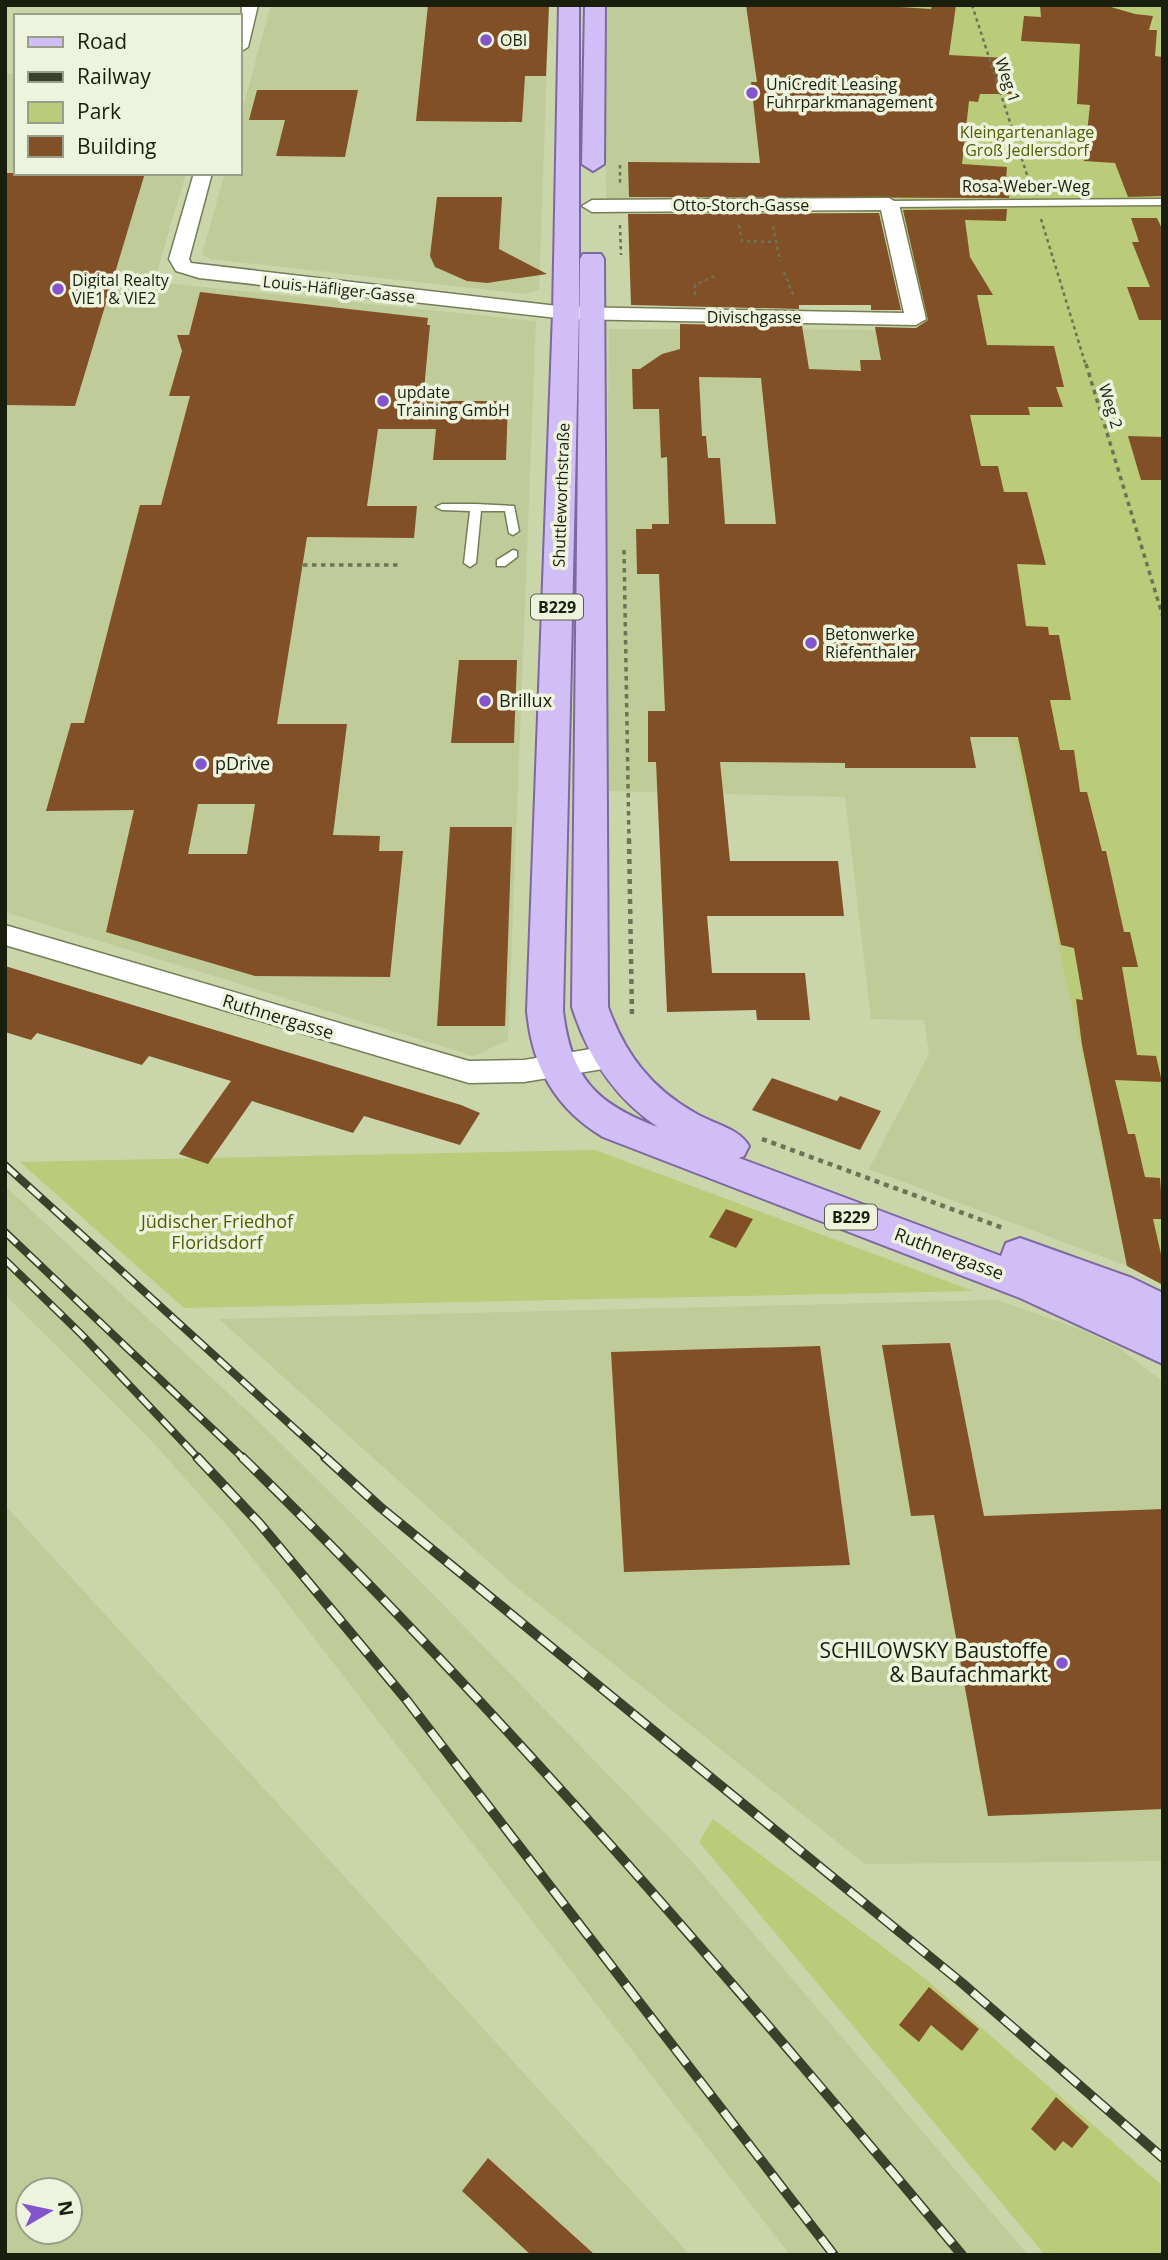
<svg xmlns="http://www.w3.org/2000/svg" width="1168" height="2260" viewBox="0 0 1168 2260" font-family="'Open Sans',sans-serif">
<rect width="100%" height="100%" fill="#cad5aa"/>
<!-- built -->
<g fill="#bfcb99" fill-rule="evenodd">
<polygon points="271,5 549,5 539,290 526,294 210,259 202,254 225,173 240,173 240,118"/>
<polygon points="604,5 859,5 900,200 606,199"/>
<polygon points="5,74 16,74 16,173 186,173 154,282 536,321 508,1040 474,1056 5,912"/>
<polygon points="609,329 929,330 1127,1266 869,1169 929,1054 924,1020 871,1019 845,797 604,791"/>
<polygon points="5,1186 257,1420 423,1584 688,1857 1028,2255 790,2255 230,1529 149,1438 5,1295"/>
<polygon points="998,1300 1082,1330 1118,1347 1163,1382 1163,1861 865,1864 513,1584 219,1319"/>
<path d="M5 1505 690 2255H5ZM28 2190H70V2232H28Z"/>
</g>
<!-- green -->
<g fill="#bacb7a">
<polygon points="859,5 1163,5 1163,1285 1127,1266"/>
<polygon points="595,1150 973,1291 184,1308 20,1162"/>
<polygon points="713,1819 923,1977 1163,2186 1163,2255 1045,2255 699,1842"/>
</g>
<!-- building -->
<g fill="#815026" fill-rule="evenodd">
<polygon points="428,5 549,5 546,76 525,76 522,122 416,121"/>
<polygon points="746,5 869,5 931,9 932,5 956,5 949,55 1005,58 1012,94 980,94 978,102 969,101 962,164 1007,167 1006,179 1011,179 1009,198 629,197 628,162 760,163 751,82 757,82"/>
<polygon points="1040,5 1104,5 1135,14 1153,16 1149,30 1157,30 1155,56 1163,57 1163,196 1128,197 1115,163 1084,161 1090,105 1077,104 1080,44 1021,41 1024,16 1041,17"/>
<polygon points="257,90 358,90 345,157 276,156 285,120 249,120"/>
<polygon points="5,173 145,173 75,406 5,405"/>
<polygon points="437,197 502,197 499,249 547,274 487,283 467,281 435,267 430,256"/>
<path d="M1007 209 1006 221 965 220 970 257 993 295H977L987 345 1054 346 1064 387H1056L1063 407H1028L1030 415H970L981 466H998L1004 492H1027L1046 565 1017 564 1026 626 1048 627 1049 635H1059L1071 700H1050L1060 750H1074L1080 792H1087L1102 851H1106L1124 932H1130L1138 967H1122L1137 1055 1156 1056 1162 1082 1115 1080 1128 1134H1135L1145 1177 1160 1178 1163 1219H1153L1163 1263V1285L1127 1266 1082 1045 1076 999 1083 1000 1074 948 1061 945 1018 737H970L976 768H845V763L720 762 730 861H838L844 916H707L712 973H805L810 1020H757L756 1010 667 1012 656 762H648V711H665L659 574H637L636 529H652V524H669L667 457 661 458 659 409H633L632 369H640L662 354 680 349V324L802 326 809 369 861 371 860 360H881L875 327 916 328 928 320 903 210ZM699 377 761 378 776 524H725L720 458H708L706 436H702Z"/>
<polygon points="879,213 901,310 871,310 871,305 799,305 799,309 631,305 628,214"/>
<polygon points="1131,218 1157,218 1163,231 1163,320 1139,320 1127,287 1150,287 1132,242 1139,242"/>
<path d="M200 292 428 318 427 325H430L423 401H508L506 460H433L436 429H378L367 506H417L414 538 307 537 277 724H347L333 835 380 836 379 851H403L390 977 255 976 106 932 134 810 46 811 71 723H84L140 505H161L190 396H169L182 351 177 335H189ZM198 804H255L247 854H188Z"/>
<polygon points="1128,436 1163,437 1163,480 1141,480"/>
<polygon points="459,660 517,660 514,743 451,743"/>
<polygon points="450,827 512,827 505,1026 437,1026"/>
<polygon points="5,966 461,1105 480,1113 460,1145 364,1116 353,1133 252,1101 208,1164 179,1154 231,1081 149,1056 142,1065 37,1033 31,1040 5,1032"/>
<polygon points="772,1078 837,1101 840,1096 881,1111 860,1150 752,1110"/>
<polygon points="726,1209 753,1219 736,1248 709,1237"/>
<polygon points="950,1343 984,1516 1163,1509 1163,1809 988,1816 934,1515 911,1516 882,1345"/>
<polygon points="820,1346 850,1565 624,1572 611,1352"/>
<polygon points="929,1987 979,2029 962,2051 931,2025 919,2042 899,2025"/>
<polygon points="1056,2097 1089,2127 1072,2148 1063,2141 1055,2151 1031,2129"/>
<polygon points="488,2158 595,2255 531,2255 462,2191"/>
</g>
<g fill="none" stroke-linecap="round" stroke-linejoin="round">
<!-- service casing -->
<g stroke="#747d55" stroke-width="3">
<g id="service">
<polygon points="1163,199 1163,205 889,207 884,204 889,201"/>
<polygon points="476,504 514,506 519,531 513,535 509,533 505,511 481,511 476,563 470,567 464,563 470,511 442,510 436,507 442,504"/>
<polygon points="513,550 517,551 517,557 505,566 497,566 497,560"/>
</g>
</g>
<!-- minor casing -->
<g stroke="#747d55" stroke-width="3">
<g id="minor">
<polygon points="242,5 258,5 248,47 240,52"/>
<polygon points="194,173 212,173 189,259 191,263 566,307 904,313 881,210 592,212 582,206 592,200 889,198 899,204 926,319 916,325 566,319 199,278 176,271 169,259"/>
<polygon points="5,925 469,1061 524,1060 609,1046 620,1049 624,1057 620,1065 609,1068 524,1082 469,1083 5,945"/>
</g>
</g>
<!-- primary casing -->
<g stroke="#7d69a1" stroke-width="4">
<g id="primary">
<path d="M559 5H579V313L563 1011C571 1078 596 1104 658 1127 614 1098 588 1057 572 1007L580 259 583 254H601L604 259 608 1007C625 1054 651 1088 695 1113 713 1124 739 1128 749 1146L744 1156 739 1158 1001 1256 1006 1243 1020 1238 1132 1278 1163 1293V1364L1020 1298 603 1137C555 1108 532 1067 527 1011L553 313Z"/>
<polygon points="585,5 605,5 604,164 593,171 582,164"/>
</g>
</g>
<!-- path-far2 -->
<g stroke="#6c7356" stroke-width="2.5" stroke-dasharray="3.5 3.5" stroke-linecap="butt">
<polyline points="972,5 1030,184"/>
<polyline points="620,165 620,185"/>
<polyline points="1041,219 1086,366"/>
<polyline points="620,225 621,255"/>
<polyline points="739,225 742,241 774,242"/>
<polyline points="773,226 780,261"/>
<polyline points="784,272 794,297"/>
<polyline points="695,295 695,285 717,275"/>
</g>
<!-- path-far1 -->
<g stroke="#6c7356" stroke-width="3.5" stroke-dasharray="4.5 4.5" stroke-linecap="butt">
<polyline points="1086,364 1163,617"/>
<polyline points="624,550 629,841"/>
<polyline points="303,565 398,565"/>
</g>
<!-- path -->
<g stroke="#6c7356" stroke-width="4.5" stroke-dasharray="5 5" stroke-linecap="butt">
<polyline points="629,839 632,1017"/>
<polyline points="762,1139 1003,1228"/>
</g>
<!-- service -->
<use href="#service" fill="#fff" fill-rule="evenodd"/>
<!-- minor -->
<use href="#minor" fill="#fff" fill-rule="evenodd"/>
<!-- primary -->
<use href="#primary" fill="#d1bef6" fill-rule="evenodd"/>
<!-- rail-far1 casing -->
<g stroke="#3b402a" stroke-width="8">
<g id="rail-far1">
<polyline points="5,1165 327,1458"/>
<polyline points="5,1232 243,1458"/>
<polyline points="5,1260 81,1334 198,1458"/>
</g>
</g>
<!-- rail casing -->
<g stroke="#3b402a" stroke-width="10">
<g id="rail">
<polyline points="197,1457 260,1524 405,1698 834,2255"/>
<path d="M242 1457C498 1707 732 1980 962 2255"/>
<polyline points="325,1457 380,1507 962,1983 1163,2158"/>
</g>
</g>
<!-- rail-far1 -->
<use href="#rail-far1" stroke="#edf3dd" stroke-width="5" stroke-dasharray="16" stroke-linecap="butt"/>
<!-- rail -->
<use href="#rail" stroke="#edf3dd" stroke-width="7" stroke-dasharray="20" stroke-linecap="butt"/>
</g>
<!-- markers -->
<g fill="#8454cc" stroke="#edf3dd" stroke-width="2.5">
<circle cx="486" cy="40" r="7"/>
<circle cx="752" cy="93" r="7"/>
<circle cx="58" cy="289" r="7"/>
<circle cx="383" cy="401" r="7"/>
<circle cx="811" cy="643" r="7"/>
<circle cx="485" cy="701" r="7"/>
<circle cx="201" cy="764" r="7"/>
<circle cx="1062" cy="1663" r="7"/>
</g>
<g text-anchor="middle" stroke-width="7" stroke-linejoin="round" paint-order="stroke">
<!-- far-poi labels -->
<g font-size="16" fill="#1a1e0d" stroke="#edf3dd" text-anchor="start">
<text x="500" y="46">OBI</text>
<text x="766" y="90">UniCredit Leasing<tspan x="766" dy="18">Fuhrparkmanagement</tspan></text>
<text x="72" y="286">Digital Realty<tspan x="72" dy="18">VIE1 &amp; VIE2</tspan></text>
<text x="397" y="398">update<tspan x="397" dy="18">Training GmbH</tspan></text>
<text x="825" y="640">Betonwerke<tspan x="825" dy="18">Riefenthaler</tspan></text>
</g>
<!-- far-street labels -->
<g font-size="16" fill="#1a1e0d" stroke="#edf3dd">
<text transform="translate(1008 80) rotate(71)" y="6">Weg 1</text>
<text x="1026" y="192">Rosa-Weber-Weg</text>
<text x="741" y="211">Otto-Storch-Gasse</text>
<text transform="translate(339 289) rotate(6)" y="6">Louis-Häfliger-Gasse</text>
<text x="754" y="323">Divischgasse</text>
<text transform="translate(1111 406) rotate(73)" y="6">Weg 2</text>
<text transform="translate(561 495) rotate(-88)" y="6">Shuttleworthstraße</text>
</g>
<!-- far-park labels -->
<g font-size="16" fill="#515f04" stroke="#edf3dd">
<text x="1027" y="138">Kleingartenanlage<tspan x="1027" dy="18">Groß Jedlersdorf</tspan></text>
</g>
<!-- shield labels -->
<g fill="#edf3dd" stroke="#595e4b" stroke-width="2">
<rect x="531" y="594.5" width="52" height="25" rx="5"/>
<rect x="825" y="1204.5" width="52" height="25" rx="5"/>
</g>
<g font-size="16" font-weight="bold" fill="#1a1e0d">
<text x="557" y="613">B229</text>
<text x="851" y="1223">B229</text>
</g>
<!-- poi labels -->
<g font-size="18" fill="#1a1e0d" stroke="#edf3dd" text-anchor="start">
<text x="499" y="707">Brillux</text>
<text x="215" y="770">pDrive</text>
</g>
<!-- street labels -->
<g font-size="18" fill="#1a1e0d" stroke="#edf3dd">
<text transform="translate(278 1017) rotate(17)" y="6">Ruthnergasse</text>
<text transform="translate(949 1254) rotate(21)" y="6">Ruthnergasse</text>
</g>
<!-- park labels -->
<g font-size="18" fill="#515f04" stroke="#edf3dd">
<text x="217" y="1228">Jüdischer Friedhof<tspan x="217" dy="21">Floridsdorf</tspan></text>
</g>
<!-- near-poi labels -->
<g font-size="21" fill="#1a1e0d" stroke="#edf3dd" text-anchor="end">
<text x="1048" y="1658">SCHILOWSKY Baustoffe<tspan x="1048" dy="24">&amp; Baufachmarkt</tspan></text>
</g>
</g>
<!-- border -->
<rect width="1168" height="2260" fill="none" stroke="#1a1e0d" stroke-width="14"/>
<!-- legend -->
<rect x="14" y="14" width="228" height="161" fill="#edf3dd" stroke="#999e8a" stroke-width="2"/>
<rect x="28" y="37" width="35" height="10" fill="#d1bef6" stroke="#999e8a" stroke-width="2"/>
<text x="77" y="49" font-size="21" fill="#1a1e0d">Road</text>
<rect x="28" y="72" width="35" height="10" fill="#3b402a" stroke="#999e8a" stroke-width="2"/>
<text x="77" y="84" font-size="21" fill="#1a1e0d">Railway</text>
<rect x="28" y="102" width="35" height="21" fill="#bacb7a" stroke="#999e8a" stroke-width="2"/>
<text x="77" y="119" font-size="21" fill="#1a1e0d">Park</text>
<rect x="28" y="136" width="35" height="21" fill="#815026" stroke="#999e8a" stroke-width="2"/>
<text x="77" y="154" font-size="21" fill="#1a1e0d">Building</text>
<!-- north arrow -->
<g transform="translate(49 2211) rotate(81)"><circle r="33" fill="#edf3dd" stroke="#999e8a" stroke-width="2"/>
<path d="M0-5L12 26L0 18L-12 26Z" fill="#8454cc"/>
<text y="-10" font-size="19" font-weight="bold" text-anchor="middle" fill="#1a1e0d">N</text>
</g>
</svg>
